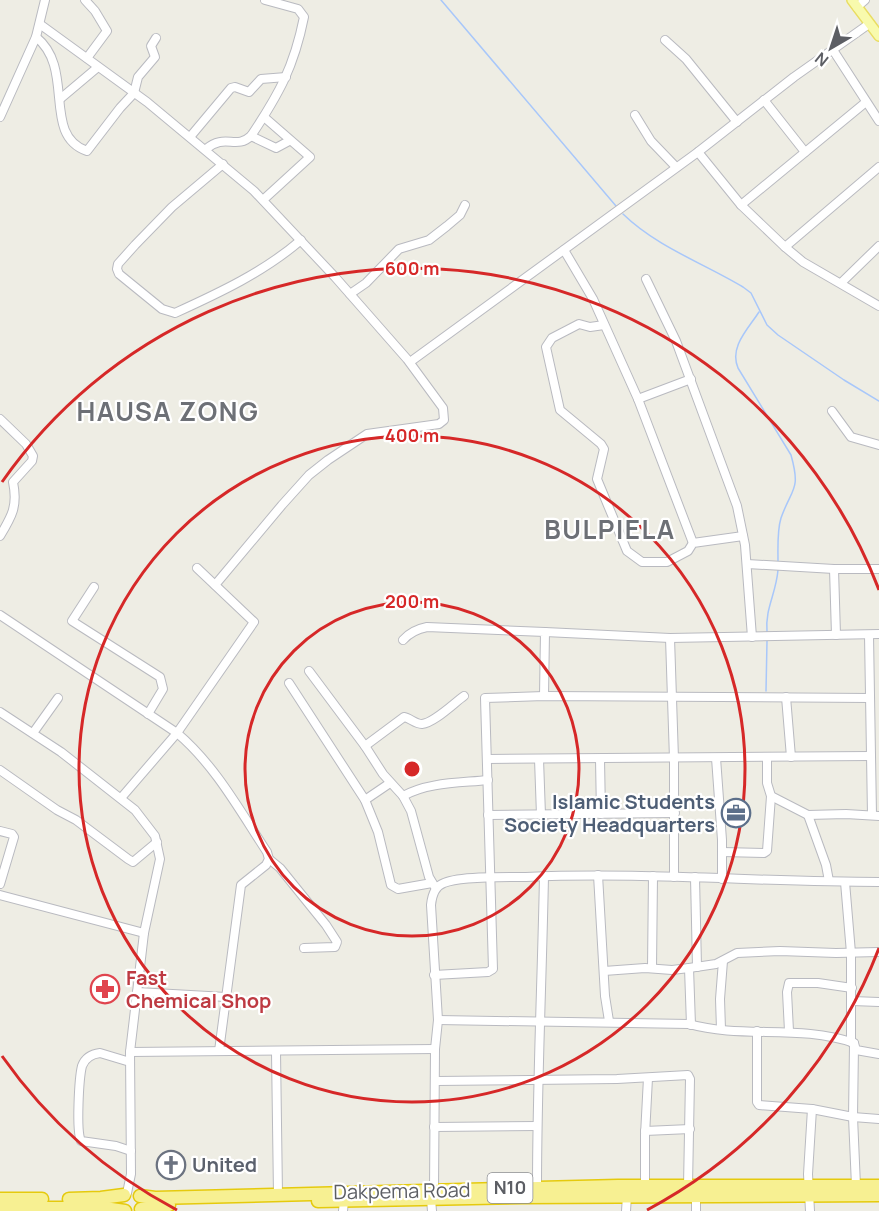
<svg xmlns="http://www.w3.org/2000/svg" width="879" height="1211" viewBox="0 0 879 1211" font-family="Manrope,sans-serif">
<rect width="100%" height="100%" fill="#eeede4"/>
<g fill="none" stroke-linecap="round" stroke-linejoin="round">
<!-- stream -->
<g stroke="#a8c7fa" stroke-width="1.5">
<polyline points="441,0 616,206"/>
<path d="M623 214C657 247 703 263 743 287L751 293 767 325 778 335 844 380 879 401"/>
<path d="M759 312C748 329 729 347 738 368L791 455C801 491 792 487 781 518 777 531 778 547 778 561"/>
<path d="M767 632C765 608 776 594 778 570"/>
<polyline points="766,691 767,641"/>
</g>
<!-- minor casing -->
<g stroke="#b9bac0" stroke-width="10">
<g id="minor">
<polyline points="85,0 95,11 107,31 87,58"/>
<polyline points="857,7 865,0"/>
<polyline points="41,25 147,102 254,191 335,277 407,359 443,408 444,420 439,424 367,434 328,460 309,475 282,505 215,585"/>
<path d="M36 37C76 69 41 135 87 151L120 108 134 93 138 77 155 57 151 46 156 38"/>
<polyline points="665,40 686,59 737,122"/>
<polyline points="833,50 879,121"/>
<polyline points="60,99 98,67"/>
<polyline points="764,100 805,152"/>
<polyline points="635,115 651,141 676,167"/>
<polyline points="0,117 36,37 45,0"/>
<polyline points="251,136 276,148 289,141"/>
<polyline points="190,137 231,88 235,87 249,92 261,79 286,77"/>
<path d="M206 149C225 133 236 150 251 136 279 94 294 67 304 17L298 9 265 0"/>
<polyline points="698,152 741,205 785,247 803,262 879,306"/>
<path d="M223 164 172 207 135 245 118 264 117 269 119 274 162 309 175 313C219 293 264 272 301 240"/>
<polyline points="263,200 310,157 264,117"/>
<polyline points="741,205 866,102"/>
<polyline points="785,247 879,167"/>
<polyline points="564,250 593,299 638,399 693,543"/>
<polyline points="646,279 676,341 737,506 745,545 752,637"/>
<polyline points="841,283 879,246"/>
<polyline points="350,294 366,283 399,249 429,240 447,226 460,215 465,205"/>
<polyline points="604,325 590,327 579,324 552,338 546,347 560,410 601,444 604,449 597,479 627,551 642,562 667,562 688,551 693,543 743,536"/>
<polyline points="410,362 698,152 794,77 869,24"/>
<polyline points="638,399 691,379"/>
<polyline points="832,411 851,437 879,445"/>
<path d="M0 419 26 444 33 456 32 461 13 482C18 506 12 516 0 536"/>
<polyline points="747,564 834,569 879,569"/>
<polyline points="834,569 836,635"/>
<polyline points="94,587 72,621 160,677 163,689 148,714"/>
<path d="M0 615 177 733C215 765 240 811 267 852L269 859 266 865 241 885 219 1051"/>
<polyline points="545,632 670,638 879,634"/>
<polyline points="869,635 872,815"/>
<polyline points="670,638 674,759 674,877"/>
<path d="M403 640C410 632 417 629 427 627L545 632 544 696"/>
<polyline points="309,671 365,746 383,774 403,796 411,811 429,877 435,887"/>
<polyline points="289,683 365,800 378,832 391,885 398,889 432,883"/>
<polyline points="786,697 791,757"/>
<polyline points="0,712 61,752 135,810 155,836 160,859 144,933 130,1052 131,1174 127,1193"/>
<polyline points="33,733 58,698"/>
<path d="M365 746 404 717C410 718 415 724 422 724 434 723 454 703 464 696"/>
<polyline points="716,758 722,840 722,879"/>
<polyline points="767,758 767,783 771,796 808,815 846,814 879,816"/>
<polyline points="487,759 871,756"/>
<polyline points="539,759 541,815"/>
<polyline points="600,759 601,814"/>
<polyline points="0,770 57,810 76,820 128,859 133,862 157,842"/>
<path d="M403 796C428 782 460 783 488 780"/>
<polyline points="121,798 177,733 254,622 197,568"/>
<polyline points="365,800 390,783"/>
<polyline points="488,815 675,813"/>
<polyline points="808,815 826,865 829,881"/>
<polyline points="0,831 12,834 14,837 0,884"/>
<polyline points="722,852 764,853 767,851 771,796"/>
<polyline points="269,859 280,868 326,925 337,942 335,947 304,948"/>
<polyline points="598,875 605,996 609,1021"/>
<polyline points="695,877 697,967"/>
<polyline points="845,882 851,953 851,1042 854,1043 856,1050 879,1054"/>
<polyline points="0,895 144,933"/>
<polyline points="652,968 653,876"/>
<polyline points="689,968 691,1025"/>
<polyline points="604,971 645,968 672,970 689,968 716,964 737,953 780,951 836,953 879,952"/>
<polyline points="434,975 488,972 493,969 485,698 544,696 870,698"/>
<polyline points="137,992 226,997"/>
<polyline points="852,1001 879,1002"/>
<path d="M438 1020 689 1024C742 1039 800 1024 854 1043"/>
<polyline points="721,1029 720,999 723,961"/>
<polyline points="757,1031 757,1102 759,1105 812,1109 853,1117 879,1119"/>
<polyline points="789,1031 787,992 789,983 818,983 852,988"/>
<polyline points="854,1045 853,1117 856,1186"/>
<polyline points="130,1052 435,1049"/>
<polyline points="276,1052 278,1195"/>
<path d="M130 1062 100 1053C92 1054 85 1058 82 1066 79 1078 76 1131 81 1141L116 1146 131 1151"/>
<polyline points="436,1081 617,1079 688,1075 690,1079 688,1186"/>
<polyline points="434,1127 537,1126"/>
<polyline points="645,1131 690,1129"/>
<polyline points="645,1186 645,1135 648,1078"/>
<path d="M537 1188C537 1083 542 980 544 876"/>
<path d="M434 1190 435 1049 438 1020 431 905C432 895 435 886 444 883 461 876 506 877 526 877 644 872 761 882 879 882"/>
<polyline points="431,1199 432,1211"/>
<polyline points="343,1211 344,1201"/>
<polyline points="626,1211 627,1196"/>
<polyline points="696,1211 696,1196"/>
<polyline points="810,1211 808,1174 812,1109"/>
</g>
</g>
<!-- major casing -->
<g stroke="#e9dd62" stroke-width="12">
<polyline id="major" points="852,0 879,36"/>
</g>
<!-- highway casing -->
<g stroke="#e5ca0d" stroke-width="15">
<g id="highway">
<polyline points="140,1196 155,1198 618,1186 879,1186"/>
<polyline points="0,1199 42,1199"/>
<polyline points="69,1199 101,1198 124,1195"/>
<polyline points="318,1201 522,1197 879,1195"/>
<polyline points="0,1208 104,1208 125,1211"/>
<polyline points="141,1209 169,1205"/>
</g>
</g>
<!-- minor -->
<use href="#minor" stroke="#fff" stroke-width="8"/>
<!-- major -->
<use href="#major" stroke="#f8faad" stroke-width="9"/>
<!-- highway -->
<use href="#highway" stroke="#f7f092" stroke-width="12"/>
</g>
<!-- distance rings -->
<g fill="none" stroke="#d62828" stroke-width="3">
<circle cx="412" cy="769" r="167"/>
<circle cx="412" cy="769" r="333"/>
<path d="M879 948A500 500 0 0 1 647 1210M177 1210A500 500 0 0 1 2 1056M2 482A500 500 0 0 1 879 590"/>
</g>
<!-- icons -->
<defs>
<g id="office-ring" transform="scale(1.5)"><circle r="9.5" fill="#fff" stroke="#5c6f8a" stroke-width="1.5"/><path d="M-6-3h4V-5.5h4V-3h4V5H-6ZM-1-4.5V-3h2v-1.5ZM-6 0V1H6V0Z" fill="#5c6f8a"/></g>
<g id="pharmacy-ring" transform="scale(1.5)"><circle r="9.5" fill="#fff" stroke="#e0444e" stroke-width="1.5"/><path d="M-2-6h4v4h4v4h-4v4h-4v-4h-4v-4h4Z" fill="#e0444e"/></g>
<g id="church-ring" transform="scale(1.5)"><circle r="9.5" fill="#fff" stroke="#6b7280" stroke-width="1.5"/><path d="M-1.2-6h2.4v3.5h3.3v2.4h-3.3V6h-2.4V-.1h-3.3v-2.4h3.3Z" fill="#6b7280"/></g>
</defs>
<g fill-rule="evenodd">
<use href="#office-ring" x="736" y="813"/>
<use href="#pharmacy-ring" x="105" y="989"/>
<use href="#church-ring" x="171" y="1165"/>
</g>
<g text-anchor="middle" stroke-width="4.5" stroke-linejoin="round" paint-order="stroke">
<!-- shield labels -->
<rect fill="#fff" stroke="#8d8e92" stroke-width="1.5" x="487.5" y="1173" width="45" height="30" rx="4.5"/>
<g font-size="18" font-weight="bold" fill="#5c5e64">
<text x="510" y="1194">N10</text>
</g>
<!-- service labels -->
<g font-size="20" font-weight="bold" fill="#4e5e75" stroke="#fff" text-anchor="end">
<text x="715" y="809">Islamic Students<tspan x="715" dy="23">Society Headquarters</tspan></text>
</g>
<!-- health labels -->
<g font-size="20" font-weight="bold" fill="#be3a42" stroke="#fff" text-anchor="start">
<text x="126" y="985">Fast<tspan x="126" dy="23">Chemical Shop</tspan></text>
</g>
<!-- worship labels -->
<g font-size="20" font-weight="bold" fill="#5b616d" stroke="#fff" text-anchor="start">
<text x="192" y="1172">United</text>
</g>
<!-- street labels -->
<g font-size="20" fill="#5c5e64" stroke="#fff">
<text transform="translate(402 1191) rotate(-1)" y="7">Dakpema Road</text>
</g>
<!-- district labels -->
<g font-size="26" font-weight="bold" letter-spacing="1.5" fill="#6d7076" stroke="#fff">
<text x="168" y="421">HAUSA ZONG</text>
<text x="610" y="539">BULPIELA</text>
</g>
</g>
<circle cx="412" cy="769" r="9" fill="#d62828" stroke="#fff" stroke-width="3"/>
<g font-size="18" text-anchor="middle" font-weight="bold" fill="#d62828" stroke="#fff" stroke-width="4.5" stroke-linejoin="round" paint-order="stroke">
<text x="412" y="275">600 m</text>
<text x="412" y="442">400 m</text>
<text x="412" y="608">200 m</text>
</g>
<!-- north arrow -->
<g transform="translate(831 48) rotate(219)" stroke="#ffffff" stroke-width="4.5" paint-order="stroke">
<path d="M0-4.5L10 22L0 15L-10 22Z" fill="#5c5e64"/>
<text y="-9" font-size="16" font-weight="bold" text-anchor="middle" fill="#5c5e64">N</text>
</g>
</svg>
